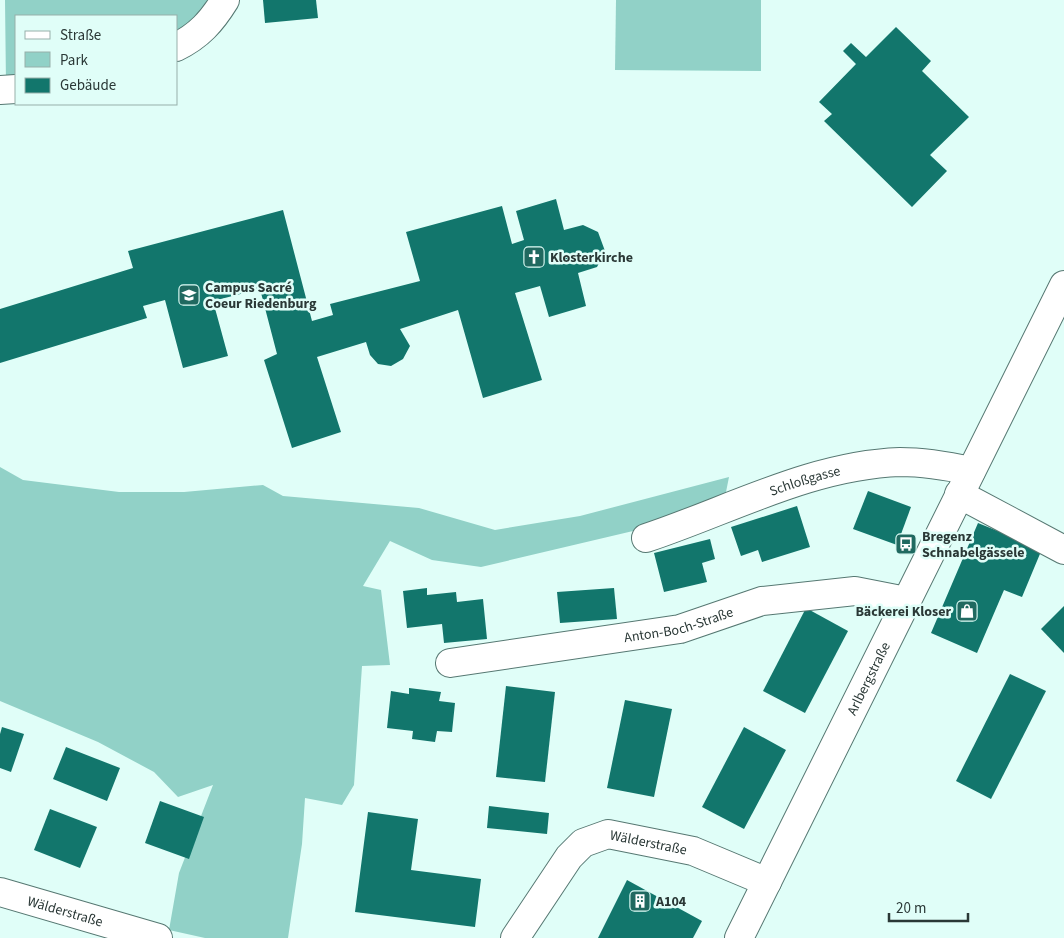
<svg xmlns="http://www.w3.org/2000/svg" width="1064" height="938" viewBox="0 0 1064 938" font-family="'Source Sans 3',sans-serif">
<rect width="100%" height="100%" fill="#e0fef8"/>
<!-- green -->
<g fill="#91d1c7">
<polygon points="5,0 214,0 176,42 176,16 16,16 16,83 6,85"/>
<polygon points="616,0 761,0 761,71 615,70"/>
<polygon points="0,467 23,480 119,492 184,492 263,485 283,496 419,508 495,530 580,516 729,477 725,497 650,527 481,567 432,560 390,541 363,586 381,590 390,665 362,666 354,785 342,805 305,798 302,844 288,938 205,938 169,930 179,873 213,785 178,797 154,772 98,742 0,701"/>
</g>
<!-- building -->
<g fill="#12766c">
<polygon points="263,0 316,0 318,18 265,23"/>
<polygon points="896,27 931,61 922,71 969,117 930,155 947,171 912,207 824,121 832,114 819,102 856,64 843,51 851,43 866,57"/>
<polygon points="556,199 564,230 583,225 598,232 605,251 597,267 578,273 586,306 549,317 540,286 515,293 542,380 483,398 458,310 400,329 410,346 403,359 391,366 378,364 370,355 366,342 317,357 341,432 292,448 264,360 277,354 260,289 213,301 228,356 183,368 165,300 143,306 147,318 0,363 0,309 133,268 128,251 283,210 312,321 333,315 330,304 420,281 406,232 502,206 512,244 524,240 516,211"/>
<polygon points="868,491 911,507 897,545 853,529"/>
<polygon points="797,506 810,547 762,562 758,550 741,556 731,527"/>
<polygon points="978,523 1042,549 1022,597 1004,590 977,653 931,633"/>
<polygon points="710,539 715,559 702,563 707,582 664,592 654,553"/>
<polygon points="427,588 427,595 456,592 457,602 483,599 487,639 444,643 442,624 407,628 403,591"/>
<polygon points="614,588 617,619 560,623 557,592"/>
<polygon points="1064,606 1064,653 1041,629"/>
<polygon points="806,608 848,631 805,713 763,691"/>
<polygon points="1010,674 1046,691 991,799 956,781"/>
<polygon points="506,686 555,692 545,782 496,777"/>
<polygon points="409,688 441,692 439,701 455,703 452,732 437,731 435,742 412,739 413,731 387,728 391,691 409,694"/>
<polygon points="625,700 672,709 654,797 607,788"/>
<polygon points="2,727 24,734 11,772 0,768 0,734"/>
<polygon points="744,727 786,750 744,829 702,807"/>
<polygon points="66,747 120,768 107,801 53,779"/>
<polygon points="160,801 204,817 189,859 145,843"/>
<polygon points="489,806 549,813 547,834 487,828"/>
<polygon points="50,809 97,827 80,868 34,850"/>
<polygon points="368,812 418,819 411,870 481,879 475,927 355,912"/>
<polygon points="627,880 702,921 693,938 598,938"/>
</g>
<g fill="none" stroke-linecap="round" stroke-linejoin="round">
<!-- minor casing -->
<g stroke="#567872" stroke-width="30">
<g id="minor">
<path d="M176 47C199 36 212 21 225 0"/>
<polyline points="0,90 16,89"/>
<polyline points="959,494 1064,550"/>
<path id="s1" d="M646 538C728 511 811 465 900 462 923 462 948 466 971 471"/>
<path id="s2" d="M450 663 680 629 762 601 855 591 906 601"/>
<path id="s3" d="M0 892 158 938"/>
<path id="s4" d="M515 938 569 857 583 843 608 834 693 851 767 882"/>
</g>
</g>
<!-- primary casing -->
<g stroke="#567872" stroke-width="30">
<g id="primary">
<path id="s5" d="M739 938 1064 285"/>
</g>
</g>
<!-- minor -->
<use href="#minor" stroke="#fff" stroke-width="28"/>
<!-- primary -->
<use href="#primary" stroke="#fff" stroke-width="28"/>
</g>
<!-- icons -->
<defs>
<g id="church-square" transform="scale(1.125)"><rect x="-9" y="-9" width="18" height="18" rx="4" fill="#206960" stroke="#e0fef8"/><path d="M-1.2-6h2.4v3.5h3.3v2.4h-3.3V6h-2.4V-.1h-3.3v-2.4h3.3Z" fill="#fff"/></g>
<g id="school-square" transform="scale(1.125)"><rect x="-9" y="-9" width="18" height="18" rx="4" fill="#206960" stroke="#e0fef8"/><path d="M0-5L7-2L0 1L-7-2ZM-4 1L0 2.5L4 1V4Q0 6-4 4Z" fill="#fff"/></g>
<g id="bus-square" transform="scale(1.125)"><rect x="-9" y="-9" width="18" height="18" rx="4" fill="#206960" stroke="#e0fef8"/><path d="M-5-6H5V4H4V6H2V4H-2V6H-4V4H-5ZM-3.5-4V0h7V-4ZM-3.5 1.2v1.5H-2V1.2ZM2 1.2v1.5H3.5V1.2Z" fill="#fff"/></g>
<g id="shop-square" transform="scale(1.125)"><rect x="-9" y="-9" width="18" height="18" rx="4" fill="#206960" stroke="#e0fef8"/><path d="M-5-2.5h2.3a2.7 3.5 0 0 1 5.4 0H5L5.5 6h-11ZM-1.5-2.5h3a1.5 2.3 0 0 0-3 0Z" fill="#fff"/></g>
<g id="building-square" transform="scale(1.125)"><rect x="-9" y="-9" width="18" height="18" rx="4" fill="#206960" stroke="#e0fef8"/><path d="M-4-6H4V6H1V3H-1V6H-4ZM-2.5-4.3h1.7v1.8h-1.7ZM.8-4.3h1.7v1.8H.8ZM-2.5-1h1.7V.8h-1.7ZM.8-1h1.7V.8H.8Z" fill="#fff"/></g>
</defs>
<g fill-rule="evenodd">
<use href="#church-square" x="534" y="257"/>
<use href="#school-square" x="189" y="295"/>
<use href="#bus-square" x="906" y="544"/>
<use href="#shop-square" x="967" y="611"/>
<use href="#building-square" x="640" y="901"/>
</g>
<g text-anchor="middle" stroke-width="5" stroke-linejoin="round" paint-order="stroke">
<!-- poi labels -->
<g font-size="14" font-weight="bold" fill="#2a3836" stroke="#e0fef8" text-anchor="start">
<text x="550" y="262">Klosterkirche</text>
<text x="205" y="292">Campus Sacré<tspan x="205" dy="16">Coeur Riedenburg</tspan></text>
<text x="922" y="541">Bregenz<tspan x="922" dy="16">Schnabelgässele</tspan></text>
<text x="951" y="616" text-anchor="end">Bäckerei Kloser</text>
<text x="656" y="906">A104</text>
</g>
<!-- street labels -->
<g font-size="14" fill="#2a3836" stroke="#e0fef8">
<text dy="5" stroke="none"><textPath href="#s1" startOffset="169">Schloßgasse</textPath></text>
<text dy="5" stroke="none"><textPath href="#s2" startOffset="232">Anton-Boch-Straße</textPath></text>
<text dy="5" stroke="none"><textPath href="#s5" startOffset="290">Arlbergstraße</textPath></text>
<text dy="5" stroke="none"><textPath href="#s4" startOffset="185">Wälderstraße</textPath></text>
<text dy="5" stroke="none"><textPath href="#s3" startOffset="68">Wälderstraße</textPath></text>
</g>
</g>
<!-- legend -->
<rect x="15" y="15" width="162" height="90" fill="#e0fef8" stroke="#97afaa"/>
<rect x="25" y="31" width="25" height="8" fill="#ffffff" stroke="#97afaa"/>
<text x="60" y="40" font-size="15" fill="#2a3836">Straße</text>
<rect x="25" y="52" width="25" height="15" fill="#91d1c7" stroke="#97afaa"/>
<text x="60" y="65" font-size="15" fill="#2a3836">Park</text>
<rect x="25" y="78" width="25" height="15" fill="#12766c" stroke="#97afaa"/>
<text x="60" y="90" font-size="15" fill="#2a3836">Gebäude</text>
<!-- scale -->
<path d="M889 913v8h79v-8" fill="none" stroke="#2a3836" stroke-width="2.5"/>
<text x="896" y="913" font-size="15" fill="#2a3836" stroke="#e0fef8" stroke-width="4" paint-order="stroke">20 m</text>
</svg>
